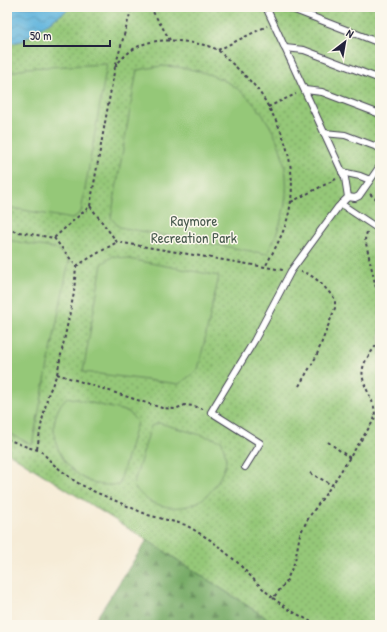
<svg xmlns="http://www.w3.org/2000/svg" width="387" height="632" viewBox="0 0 387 632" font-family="'Patrick Hand',sans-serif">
<defs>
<pattern id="grass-dots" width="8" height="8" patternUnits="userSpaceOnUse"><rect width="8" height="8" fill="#95c878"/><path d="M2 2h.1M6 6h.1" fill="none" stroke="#79a264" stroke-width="1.8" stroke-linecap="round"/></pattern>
<pattern id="forest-firs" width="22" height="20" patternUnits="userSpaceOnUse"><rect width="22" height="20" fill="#78ac68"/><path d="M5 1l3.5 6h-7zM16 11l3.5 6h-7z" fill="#628c57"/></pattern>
<pattern id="water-waves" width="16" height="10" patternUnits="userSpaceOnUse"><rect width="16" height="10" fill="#62b5dd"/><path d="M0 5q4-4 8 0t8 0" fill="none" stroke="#5093b4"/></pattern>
</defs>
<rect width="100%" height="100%" fill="#fbf7ec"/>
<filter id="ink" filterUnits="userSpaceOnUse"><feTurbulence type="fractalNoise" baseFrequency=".025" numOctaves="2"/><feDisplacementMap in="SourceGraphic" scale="8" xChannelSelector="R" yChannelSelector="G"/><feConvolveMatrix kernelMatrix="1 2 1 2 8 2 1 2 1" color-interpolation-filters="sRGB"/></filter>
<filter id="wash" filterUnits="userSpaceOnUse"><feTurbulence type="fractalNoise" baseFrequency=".012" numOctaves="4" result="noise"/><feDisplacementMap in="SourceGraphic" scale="16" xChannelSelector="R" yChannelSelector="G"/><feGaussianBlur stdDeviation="0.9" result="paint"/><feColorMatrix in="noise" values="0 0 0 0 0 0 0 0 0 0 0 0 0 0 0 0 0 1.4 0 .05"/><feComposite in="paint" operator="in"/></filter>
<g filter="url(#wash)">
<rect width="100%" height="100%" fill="#f6ecd7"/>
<!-- grass -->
<polygon fill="url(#grass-dots)" stroke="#5c755a" points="7,7 380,7 380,625 277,625 147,540 7,452"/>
<!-- forest -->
<polygon fill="url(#forest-firs)" stroke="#4d6752" points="147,540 277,625 92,625"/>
<!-- garden -->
<g fill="#95c878" stroke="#5c755a">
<polygon points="107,64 81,212 72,219 7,207 7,74 26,68"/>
<path d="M162 66C185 67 205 71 227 82 231 84 235 87 239 90 272 116 292 161 285 203 282 222 275 238 267 254L119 227 111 218 137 70Z"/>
<polygon points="7,240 57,249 69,261 32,445 7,432"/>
<polygon points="113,256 219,276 198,370 179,384 83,372 102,264"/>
<path d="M67 397 129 412 137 422 119 485C109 485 98 486 89 481 62 469 44 434 60 406 61 403 65 400 67 397Z"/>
<path d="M159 423 222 441C223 447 226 455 226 462 225 467 222 474 219 479 205 506 180 514 151 502 145 499 138 491 133 486L151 426Z"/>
</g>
<!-- water -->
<polygon fill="url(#water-waves)" stroke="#426c8c" points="7,7 72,7 22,41 12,43 7,41"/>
</g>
<g filter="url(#ink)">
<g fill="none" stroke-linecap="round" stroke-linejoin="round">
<!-- service casing -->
<g stroke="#424052" stroke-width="8">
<g id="service">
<polyline points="287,7 380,43"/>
<polyline points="285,48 304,50 380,79"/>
<polyline points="305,90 322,92 380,114"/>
<polyline points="324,133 345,135 380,148"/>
<polyline points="342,172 360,176 370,180"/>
<polyline points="348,197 355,198 359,196 380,166"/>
<polyline points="341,204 380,230"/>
<polyline points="245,467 260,443 211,412 254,341 291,271 338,207 348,197 345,178 266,7"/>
</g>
</g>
<!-- path -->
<g stroke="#424052" stroke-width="2" stroke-dasharray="3 3" stroke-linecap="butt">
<polyline points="150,7 170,40"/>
<polyline points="218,50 267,26"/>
<path d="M115 67C135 40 157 38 188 42 199 44 208 45 218 50 229 61 242 72 253 84 262 94 268 106 274 117 291 148 297 186 287 220 282 237 273 252 265 267"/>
<polyline points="268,107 296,94"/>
<polyline points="370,194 380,202"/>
<polyline points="291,202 336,179"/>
<polyline points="90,206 115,67 132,7"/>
<polyline points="376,218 380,213"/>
<polyline points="7,230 54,238 90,206 117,242 283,270"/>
<polyline points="367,232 365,239 377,292 380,296"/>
<polyline points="54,238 76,266 117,242"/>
<polyline points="57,374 162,408 175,409 185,405 194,406 203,409"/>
<path d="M299 386 316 357 335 308V299C326 289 315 274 301 272"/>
<path d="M7 439 27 447 41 451 53 464 76 482 93 491 148 515 186 525 212 541 237 562 260 586 273 598 286 582 295 561 300 534 309 517 332 485 374 420C379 401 359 387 363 368 365 358 375 348 380 340"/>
<polyline points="328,442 350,458"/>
<polyline points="37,449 42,421 48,395 57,374 74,293 76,266"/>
<polyline points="310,473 332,485"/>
<polyline points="273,598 288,609 317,625"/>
</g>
<!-- service -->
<use href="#service" stroke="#fff" stroke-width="6"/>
</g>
</g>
<g text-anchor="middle" stroke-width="3" stroke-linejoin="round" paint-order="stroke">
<!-- park labels -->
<g font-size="15" fill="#4a5c50" stroke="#fbf7ec">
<text x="194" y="226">Raymore<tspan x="194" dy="17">Recreation Park</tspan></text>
</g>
</g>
<!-- margin -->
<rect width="387" height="632" fill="none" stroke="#fbf7ec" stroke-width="24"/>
<!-- north arrow -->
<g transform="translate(345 42) rotate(31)" stroke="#fbf7ec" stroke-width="3" paint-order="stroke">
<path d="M0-3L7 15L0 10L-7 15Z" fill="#22223b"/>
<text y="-6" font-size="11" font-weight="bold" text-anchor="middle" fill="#22223b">N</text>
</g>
<!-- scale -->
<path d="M24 40v6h86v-6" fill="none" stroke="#22223b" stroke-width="2"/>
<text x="30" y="40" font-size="12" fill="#22223b" stroke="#fbf7ec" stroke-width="3" paint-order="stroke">50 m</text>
</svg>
